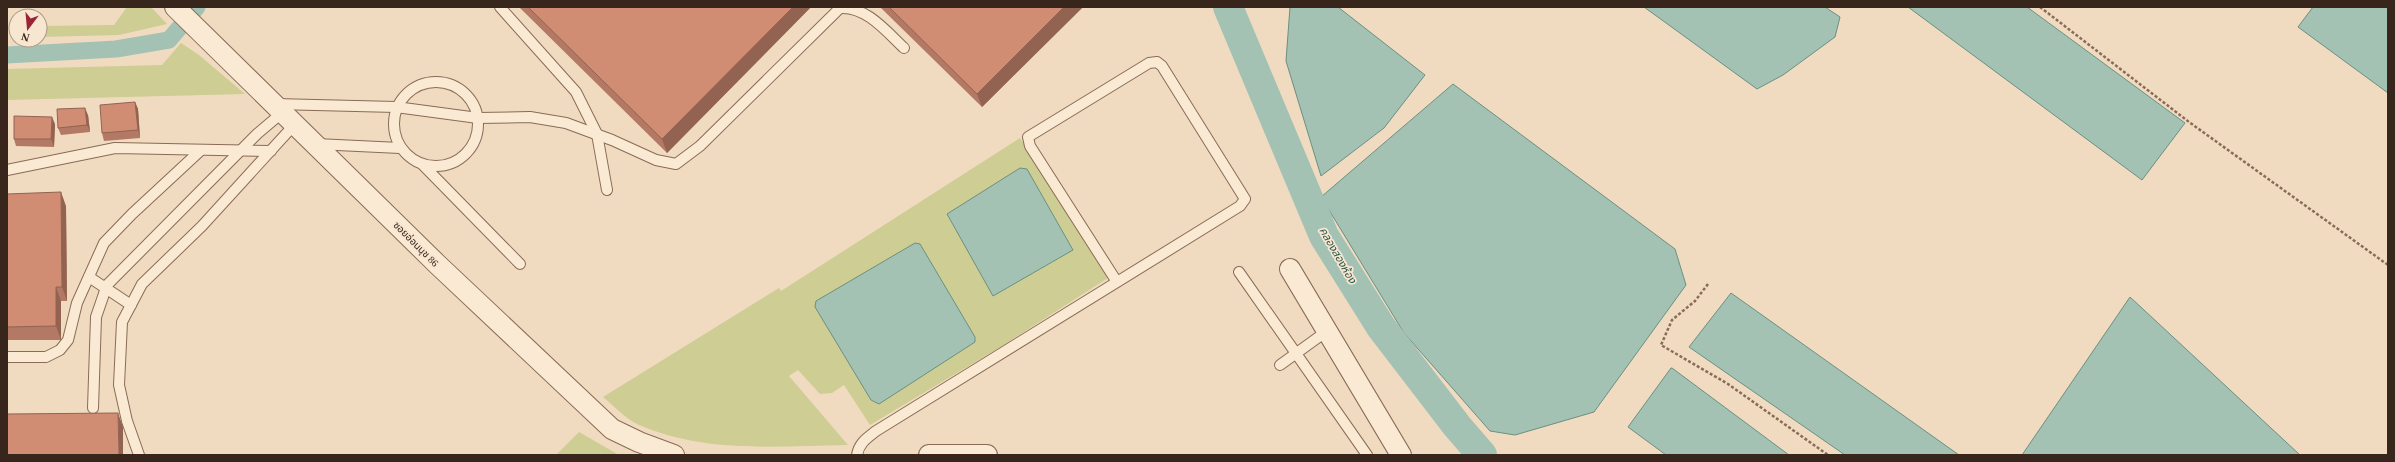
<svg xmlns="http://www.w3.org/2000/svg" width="2395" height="462" viewBox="0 0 2395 462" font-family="'Times New Roman','Noto Sans Thai',serif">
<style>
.green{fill:#cecd93}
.water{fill:#a3c2b4;stroke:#6a9081}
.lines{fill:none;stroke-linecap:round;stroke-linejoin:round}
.canal{stroke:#a3c2b4;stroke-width:17}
.river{stroke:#a3c2b4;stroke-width:30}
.lane-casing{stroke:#896b57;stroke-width:12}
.street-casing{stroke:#896b57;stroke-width:22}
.path{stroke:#896b57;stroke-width:2.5;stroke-dasharray:3 2;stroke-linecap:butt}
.lane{stroke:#fae9d3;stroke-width:10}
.street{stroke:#fae9d3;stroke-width:20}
.wall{fill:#b37964}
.shaded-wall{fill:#926351}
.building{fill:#d08d74;stroke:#926351}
.labels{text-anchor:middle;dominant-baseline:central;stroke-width:3.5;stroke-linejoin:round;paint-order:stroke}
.street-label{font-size:10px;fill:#38261c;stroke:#f7e6d0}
.water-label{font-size:11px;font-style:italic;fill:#2b594f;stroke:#f7e6d0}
</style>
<rect width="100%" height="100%" fill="#f0dbc0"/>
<g class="green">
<polygon points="127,7 151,7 167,24 119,35 40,37 40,26 114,25"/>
<polygon points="181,43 199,55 245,94 7,100 7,69 162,65"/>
<path d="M1020 138 1108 278 1002 346 870 425 844 385 832 393 820 394 798 370 789 376 848 445C777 446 704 454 637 424 625 418 614 406 603 397L779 288 781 291Z"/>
<polygon points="579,432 619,455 556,455"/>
</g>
<g class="water">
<polygon points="1290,7 1338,7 1425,75 1384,128 1321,176 1286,61"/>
<polygon points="1644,7 1825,7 1840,17 1835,37 1783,75 1757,89"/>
<polygon points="1908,7 2027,7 2185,123 2142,180"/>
<polygon points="2313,7 2388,7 2388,93 2298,27"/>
<polygon points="1453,84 1675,249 1686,285 1594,412 1515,435 1490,431 1404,333 1321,197"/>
<polygon points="1020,168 1027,169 1073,250 993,296 947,214"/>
<polygon points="915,243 920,244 975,337 975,342 879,404 871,400 815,307 816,301"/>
<polygon points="1731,293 1959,455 1845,455 1689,347"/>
<polygon points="2130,297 2300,455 2022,455"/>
<polygon points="1671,368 1672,368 1789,455 1666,455 1628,427"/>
</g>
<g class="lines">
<polyline class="canal" points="7,55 116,49 169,40 197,7"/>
<polyline class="river" points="1228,7 1324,236 1381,327 1457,426 1482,455"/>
<defs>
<g id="lane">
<polyline points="500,7 576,92 597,134 607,190"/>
<circle cx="436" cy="124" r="42"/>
<path d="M275 104 396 107 478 118 530 117 566 123 612 140 656 160 676 164 700 146 840 8C866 6 886 31 904 48"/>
<polyline points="316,144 400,148"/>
<polyline points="423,165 520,264"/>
<polyline points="7,170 115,148 271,151"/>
<polyline points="1239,272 1367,455"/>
<polyline points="89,277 131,305"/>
<polyline points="7,357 46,357 60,350 68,340 77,303 104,243 132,214 201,150"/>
<polyline points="1280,365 1327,331"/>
<polyline points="93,408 96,317 107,285 257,134 283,112"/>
<polyline points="139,455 127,421 119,385 122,322 142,284 202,226 295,124"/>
<path d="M857 455C859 443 867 438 876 431L1240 206 1245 199 1162 66 1157 62 1149 63 1028 137 1030 146 1117 282"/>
</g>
<g id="street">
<polyline points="175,7 438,265 612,429 639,442 674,455"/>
<polyline points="1290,269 1401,455"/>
<polyline points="929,455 987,455"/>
</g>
</defs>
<use href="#lane" class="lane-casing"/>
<use href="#street" class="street-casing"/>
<g class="path">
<polyline points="2040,7 2189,122 2388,265"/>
<polyline points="1708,284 1695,301 1672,320 1661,345 1728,384 1828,455"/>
</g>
<use href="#lane" class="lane"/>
<use href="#street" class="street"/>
</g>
<g class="wall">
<polygon points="519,7 811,7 667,153"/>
<polygon points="880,7 1083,7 982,107"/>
<polygon points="135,102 138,109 140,138 104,141 102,133"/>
<polygon points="88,115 90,132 61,135 58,128"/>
<polygon points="55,124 54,147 16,146 14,139"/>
<polygon points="7,194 66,206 67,301 61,301 61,340 7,340"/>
</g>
<g class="shaded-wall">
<polygon points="793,7 811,7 667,153 662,139"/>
<polygon points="1064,7 1083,7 982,107 977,94"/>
<polygon points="135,102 138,109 140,138 138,130"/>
<polygon points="85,108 88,115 90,132 87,125"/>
<polygon points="52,117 55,124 54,147 51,139"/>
<polygon points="61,192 66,206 67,301 62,287"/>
<polygon points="56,287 61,301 61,340 56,326"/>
<polygon points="118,413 123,427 123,455 119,455"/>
</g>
<g class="building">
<polygon points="528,7 793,7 662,139"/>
<polygon points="889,7 1064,7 977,94"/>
<polygon points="135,102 138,130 102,133 100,105"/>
<polygon points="85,108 87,125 58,128 57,109"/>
<polygon points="14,116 52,117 51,139 14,139"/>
<polygon points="61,192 62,287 56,287 56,326 7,327 7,194"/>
<polygon points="118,413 119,455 7,455 7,414"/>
</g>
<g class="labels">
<g class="street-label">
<text transform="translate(416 244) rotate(45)">ซอยอ่อนนุช 86</text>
</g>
<g class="water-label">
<text transform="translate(1338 255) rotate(60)">คลองสองห้อง</text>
</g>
</g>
<rect width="2395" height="462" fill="none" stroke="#38261c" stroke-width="16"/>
<g transform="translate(28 28) rotate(196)"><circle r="19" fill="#f7e6d0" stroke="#ab9988"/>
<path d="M0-3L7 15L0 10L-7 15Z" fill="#9b2436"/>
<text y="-6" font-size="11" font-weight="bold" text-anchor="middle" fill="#38261c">N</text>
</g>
</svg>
